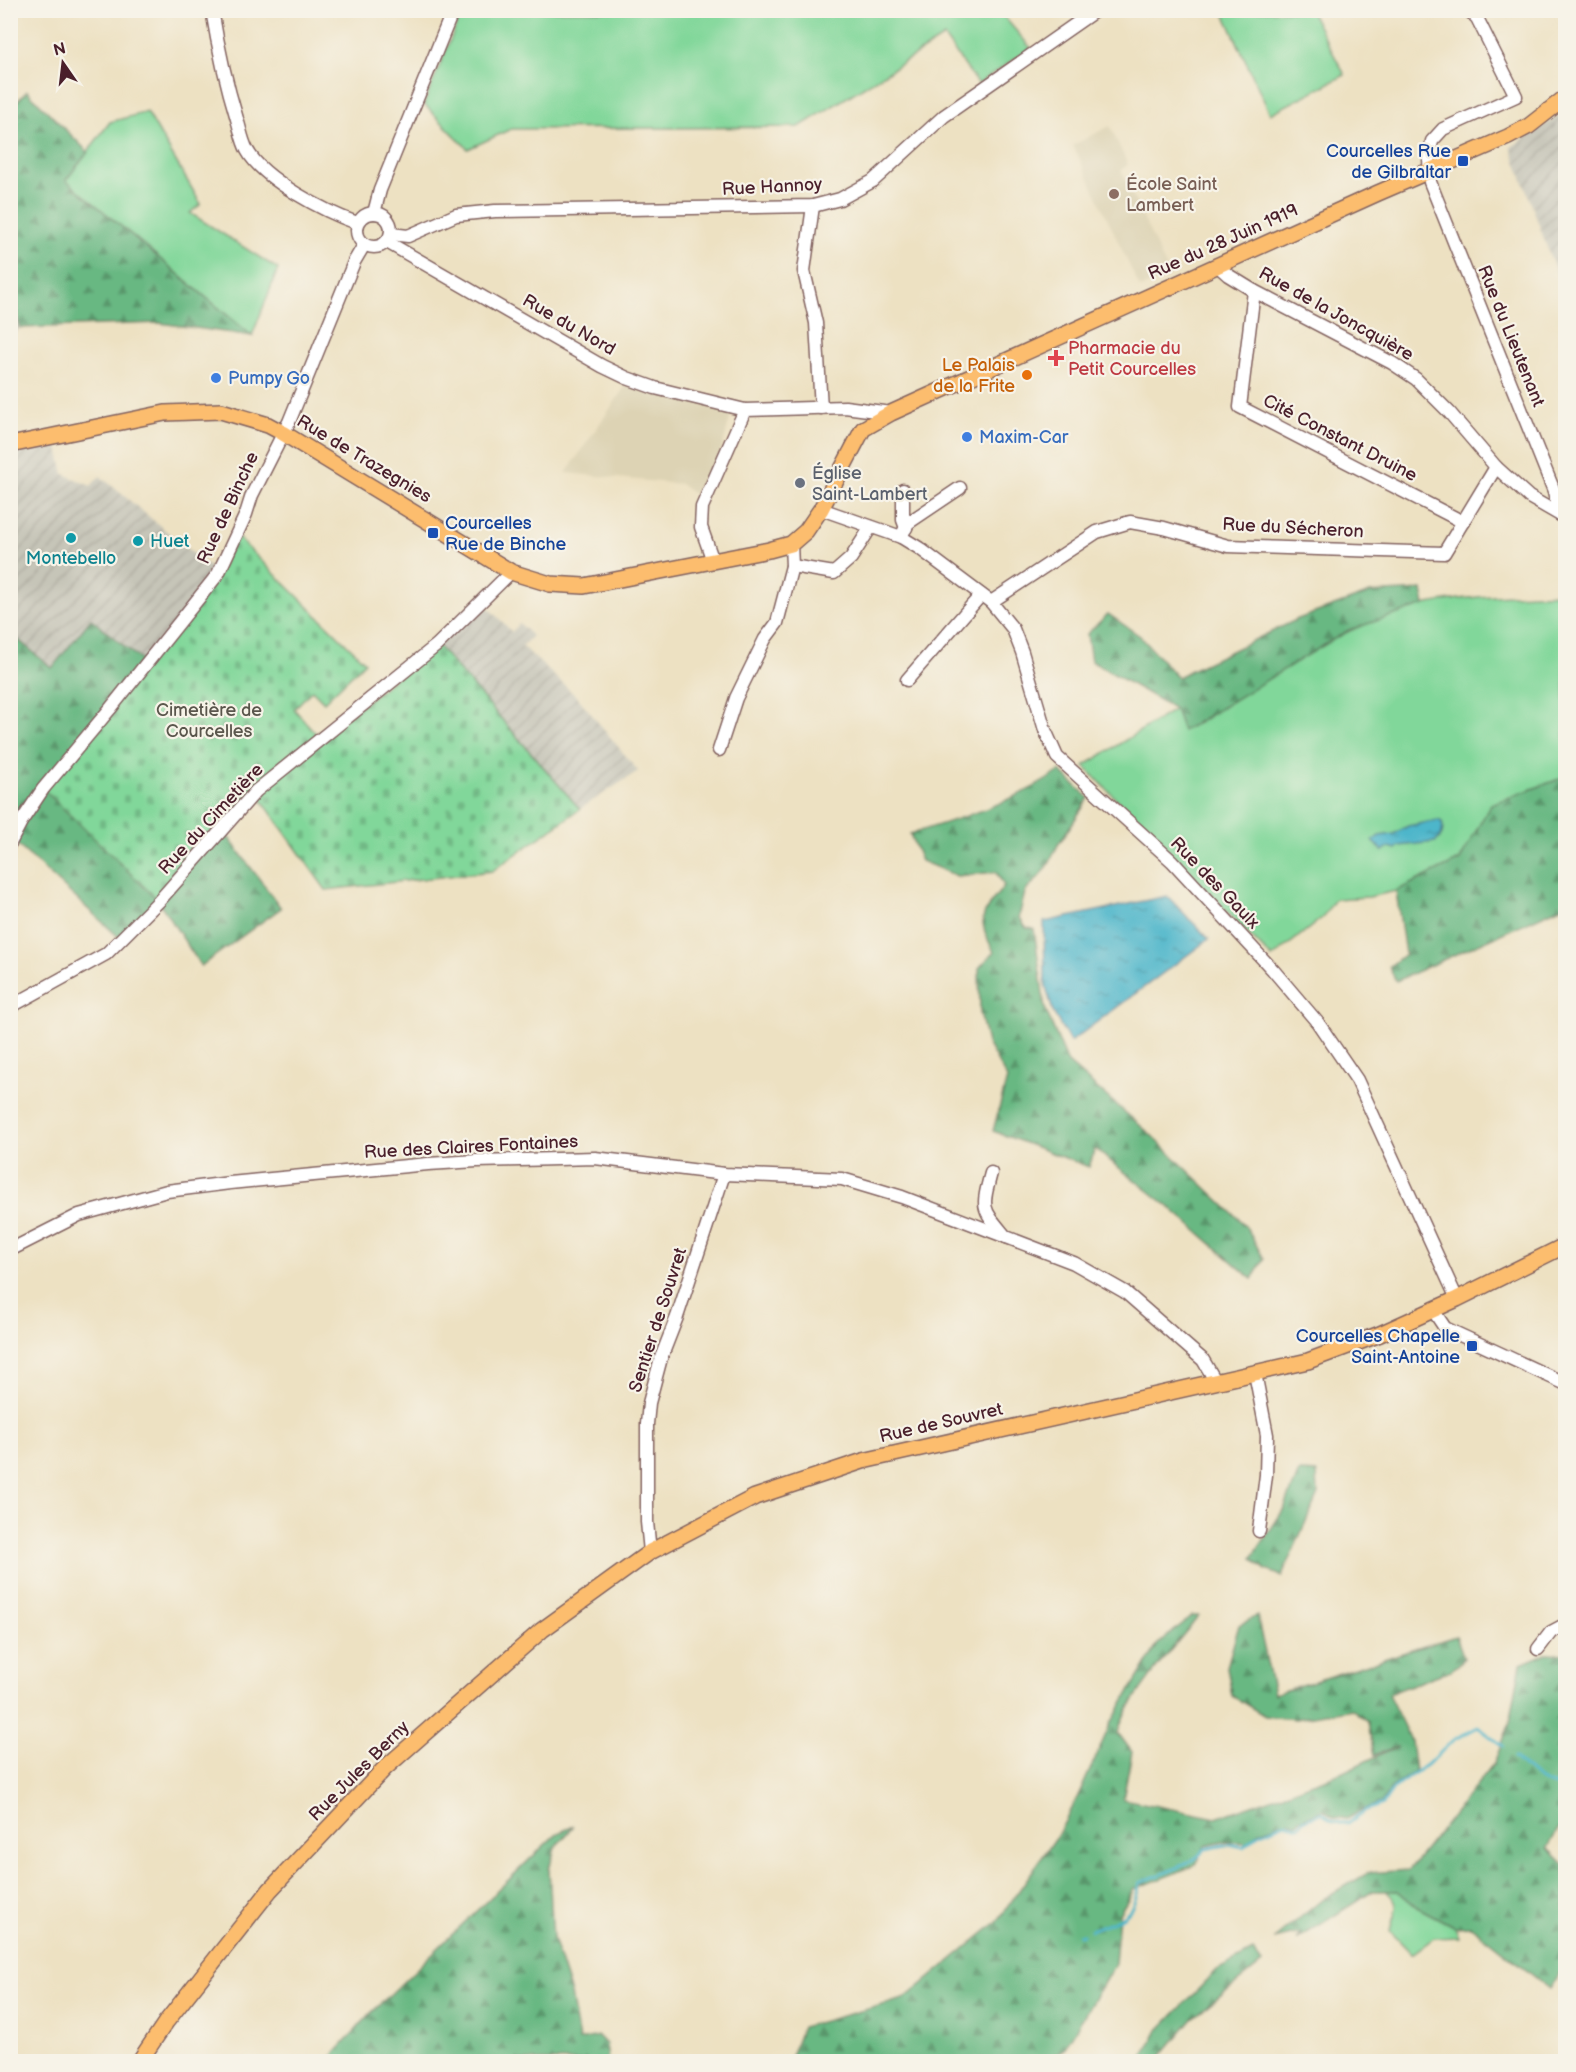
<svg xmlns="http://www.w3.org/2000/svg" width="1576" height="2072" viewBox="0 0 1576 2072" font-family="'Balsamiq Sans',sans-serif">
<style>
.built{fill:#ddd3b4}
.industrial{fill:url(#industrial-furrows)}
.green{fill:#81d79a;stroke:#667b62;stroke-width:1.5}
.forest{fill:url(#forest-firs);stroke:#596c56;stroke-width:1.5}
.cemetery{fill:url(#cemetery-stones);stroke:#667b62;stroke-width:1.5}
.water{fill:url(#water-ripples);stroke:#4c6a7a;stroke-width:1.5}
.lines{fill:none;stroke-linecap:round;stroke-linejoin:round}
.stream{stroke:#4db6ca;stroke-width:3}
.minor-casing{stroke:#836360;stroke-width:15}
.major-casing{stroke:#836360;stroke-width:18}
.minor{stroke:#fff;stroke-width:12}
.major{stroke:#fcbd6e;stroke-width:15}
.transit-dot{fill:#1a4fb4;stroke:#f7f3e8;stroke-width:2}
.education-dot{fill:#8d6e63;stroke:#f7f3e8;stroke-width:2}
.health-dot{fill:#e0444e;stroke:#f7f3e8;stroke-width:2}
.food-dot{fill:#e8710a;stroke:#f7f3e8;stroke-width:2}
.shop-dot{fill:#3f7fe0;stroke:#f7f3e8;stroke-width:2}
.worship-dot{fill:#6b7280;stroke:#f7f3e8;stroke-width:2}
.culture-dot{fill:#0f9aa8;stroke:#f7f3e8;stroke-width:2}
.labels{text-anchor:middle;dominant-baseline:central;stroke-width:4.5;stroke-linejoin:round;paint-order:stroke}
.transit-label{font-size:18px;fill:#164399;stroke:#f7f3e8;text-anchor:end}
.education-label{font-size:18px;fill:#785e54;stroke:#f7f3e8;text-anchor:start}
.street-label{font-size:18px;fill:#4a1f2b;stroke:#f7f3e8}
.health-label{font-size:18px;fill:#be3a42;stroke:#f7f3e8;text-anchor:start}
.food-label{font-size:18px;fill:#c56008;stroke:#f7f3e8;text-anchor:end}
.shop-label{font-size:18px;fill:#366cbe;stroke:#f7f3e8;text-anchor:start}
.worship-label{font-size:18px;fill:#5b616d;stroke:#f7f3e8;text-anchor:start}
.culture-label{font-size:18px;fill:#0d838f;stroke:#f7f3e8;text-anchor:start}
.park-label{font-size:18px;fill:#5a564c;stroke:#f7f3e8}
</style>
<defs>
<pattern id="industrial-furrows" width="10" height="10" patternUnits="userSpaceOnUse" patternTransform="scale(1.5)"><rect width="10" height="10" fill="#c6c5b8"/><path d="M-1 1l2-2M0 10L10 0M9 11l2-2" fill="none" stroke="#aca99e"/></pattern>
<pattern id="forest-firs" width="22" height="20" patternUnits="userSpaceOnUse" patternTransform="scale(1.5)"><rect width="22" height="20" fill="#68b882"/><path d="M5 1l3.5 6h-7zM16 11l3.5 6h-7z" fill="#58956b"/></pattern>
<pattern id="cemetery-stones" width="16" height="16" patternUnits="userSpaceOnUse" patternTransform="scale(1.5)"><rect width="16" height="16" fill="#81d79a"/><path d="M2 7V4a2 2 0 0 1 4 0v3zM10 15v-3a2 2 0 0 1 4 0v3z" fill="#71b885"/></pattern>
<pattern id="water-ripples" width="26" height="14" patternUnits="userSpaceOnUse" patternTransform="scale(1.5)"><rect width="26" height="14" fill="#4db6ca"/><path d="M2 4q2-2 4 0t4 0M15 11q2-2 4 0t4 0" fill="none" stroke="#4293a4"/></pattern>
</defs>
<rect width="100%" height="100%" fill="#f7f3e8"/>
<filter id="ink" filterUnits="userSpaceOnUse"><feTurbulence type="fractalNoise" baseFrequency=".0167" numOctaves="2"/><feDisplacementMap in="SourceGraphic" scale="12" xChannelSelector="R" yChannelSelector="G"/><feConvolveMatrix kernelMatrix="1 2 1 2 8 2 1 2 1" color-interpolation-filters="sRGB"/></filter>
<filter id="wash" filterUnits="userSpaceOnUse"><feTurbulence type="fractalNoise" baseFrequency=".008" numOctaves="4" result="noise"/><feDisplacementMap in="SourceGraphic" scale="24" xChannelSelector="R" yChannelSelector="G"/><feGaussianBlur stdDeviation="1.35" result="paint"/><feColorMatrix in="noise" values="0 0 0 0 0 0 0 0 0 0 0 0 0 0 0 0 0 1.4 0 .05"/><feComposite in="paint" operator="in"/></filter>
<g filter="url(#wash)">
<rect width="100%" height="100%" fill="#ede1c2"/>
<g class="built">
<polygon points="1110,126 1128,165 1121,170 1170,276 1140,288 1073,145"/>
<polygon points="627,384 732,412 719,458 695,495 680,484 566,473"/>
</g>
<g class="industrial">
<polygon points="1565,112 1565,297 1511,147"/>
<polygon points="10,258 20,328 11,338 10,338"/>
<polygon points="55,436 64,474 91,486 100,476 218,574 146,664 52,669 11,634 10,445"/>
<polygon points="483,602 512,632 519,623 532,636 522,646 579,699 638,771 580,809 437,645"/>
</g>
<g class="green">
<polygon points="462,11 999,11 1031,48 978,84 944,37 799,127 511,129 468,149 424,104"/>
<polygon points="1223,11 1310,11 1345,75 1270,114"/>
<polygon points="147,112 201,204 190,213 278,269 252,336 66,180 110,122"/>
<path d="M1565 593V777L1491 804 1460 860 1396 891 1369 897 1335 899 1323 917 1272 958 1084 766 1175 709 1183 730 1198 723C1266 681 1337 626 1415 607 1464 595 1516 595 1565 593Z"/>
<path d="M1386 1891H1398L1417 1907 1455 1927 1459 1937 1434 1938 1412 1954 1390 1931C1393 1912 1404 1906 1386 1891Z"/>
</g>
<g class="forest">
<polygon points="27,91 88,152 66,180 252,336 160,323 20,328 10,258 10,109"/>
<polygon points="1422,590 1425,605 1349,630 1183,731 1175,709 1091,661 1087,634 1108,614 1140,636 1177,677 1298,619 1370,593"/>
<polygon points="91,619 146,664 222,829 281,908 201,966 159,902 122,940 12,840 11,843 11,634 52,668"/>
<path d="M1060 771 1089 798 1058 845 1046 869 1025 892 1019 917 1026 928 1034 929 1045 1008 1068 1063 1149 1133 1245 1225 1264 1259 1252 1279 1173 1210 1095 1149 1089 1167 993 1131 1007 1079 987 1043 980 1013 979 968 994 952C975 916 982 915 1004 886L996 872 957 876 921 861 910 834C962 818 1015 802 1060 771Z"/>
<polygon points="1565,777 1565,905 1396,981 1389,967 1405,954 1396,891 1460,860 1491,804"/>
<polygon points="1299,1472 1317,1473 1318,1494 1282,1576 1266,1570 1252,1558 1284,1509"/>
<path d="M1192 1616H1199C1179 1640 1123 1705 1118 1733L1132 1752 1123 1799 1216 1818 1341 1773 1398 1746 1374 1755 1368 1722 1352 1709 1296 1719 1265 1716 1232 1696 1227 1667 1239 1625 1257 1616 1274 1694 1456 1636 1464 1658 1458 1665 1451 1670 1388 1694 1411 1741 1415 1771 1392 1787 1382 1802 1360 1811 1347 1819 1334 1817 1323 1810 1300 1819 1297 1824 1288 1821 1259 1831 1248 1843 1227 1841 1205 1846 1196 1865 1134 1889 1119 1914 1115 1964 1064 2049 1045 2061H789L802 2027 904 1999 997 1922 1057 1836 1077 1799 1111 1723 1158 1644Z"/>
<polygon points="1547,1653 1566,1654 1565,1826 1558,1829 1548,1848 1565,1865 1565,1965 1550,1989 1471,1926 1455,1927 1417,1907 1398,1891 1373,1891 1296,1940 1301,1933 1274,1939 1323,1899 1368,1873 1409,1870 1494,1763 1510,1723 1521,1664"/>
<polygon points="574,1826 555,1848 549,1869 553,1938 571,1994 579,2040 598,2036 606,2044 608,2061 328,2061 371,2013 556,1834"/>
<polygon points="1253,1951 1262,1963 1192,2019 1157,2061 1141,2061 1157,2032 1217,1970"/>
</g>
<polygon class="cemetery" points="236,536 365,662 324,702 312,690 294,709 320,738 437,645 580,809 492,871 326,890 256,792 159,901 43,789 218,574"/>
<g class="water">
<path d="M1438 820 1442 822C1444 830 1442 838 1435 842L1399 846 1396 849 1387 848 1383 851 1373 841 1379 836 1394 834 1408 826Z"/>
<polygon points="1167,896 1209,939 1070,1042 1053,1012 1045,983 1044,922"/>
</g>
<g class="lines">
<g class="stream">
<path d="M1514 1757C1526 1769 1547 1790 1566 1786"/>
<path d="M1091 1930C1125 1915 1131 1921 1140 1883 1160 1872 1191 1868 1205 1849L1230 1844 1243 1847 1258 1834 1285 1823 1299 1827 1303 1820 1322 1813 1331 1820 1340 1823H1348L1366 1810 1383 1804 1394 1788 1434 1759 1453 1740 1478 1727 1503 1746"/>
<polyline points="1079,1935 1083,1934"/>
</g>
</g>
</g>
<g filter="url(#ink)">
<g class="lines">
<defs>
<g id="minor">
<path d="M212 10C218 47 226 83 237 119 240 128 242 141 247 150 263 180 326 212 357 223"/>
<polyline points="1468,10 1477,18 1516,96 1443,129 1432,141 1429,157 1430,182 1554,491 1559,514"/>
<polyline points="813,206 804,271 816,323 821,408"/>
<circle cx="374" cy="230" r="17"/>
<polyline points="374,213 380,190 453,10"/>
<polyline points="391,234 408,236 456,215 495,211 813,206 840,199 873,181 944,116 1096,10"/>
<polyline points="387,242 602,366 627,378 655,388 745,410 845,407 891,413"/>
<polyline points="1218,266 1228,275 1254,291 1392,363 1416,379 1449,412 1496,467 1529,497 1562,516"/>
<polyline points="1254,291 1240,407 1463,522"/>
<polyline points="903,490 903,520 906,528"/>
<polyline points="821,509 901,537 919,548 991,602 1013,629 1022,652 1045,730 1057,757 1172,861 1273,970 1318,1023 1357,1080 1457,1299"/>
<polyline points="901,537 908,523 960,488"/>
<polyline points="713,561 701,527 702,507 745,410"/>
<polyline points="792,566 834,573 851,558 871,527"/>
<polyline points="991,602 1097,532 1130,522 1164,528 1228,546 1444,553 1496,467"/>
<polyline points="907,680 981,595"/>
<polyline points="719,750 736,698 765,639 777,623 792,566 791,544"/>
<polyline points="10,843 21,822 43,789 110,709 218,574 246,514 252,495 289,422 354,262 364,245"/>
<polyline points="10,1007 106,954 159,901 256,791 437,645 511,572"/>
<path d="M991 1173C981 1210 982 1208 1006 1237"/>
<polyline points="10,1250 79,1215 167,1191 230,1183 428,1164 477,1161 595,1158 724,1174 842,1179 902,1197 1074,1263 1125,1292 1203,1360 1216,1382"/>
<polyline points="1433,1310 1445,1328 1566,1384"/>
<polyline points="1255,1373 1267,1435 1266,1475 1259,1531"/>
<polyline points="650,1552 647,1522 647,1424 649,1403 661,1358 677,1317 724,1174"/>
<polyline points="1538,1649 1551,1632 1566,1624"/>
</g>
<g id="major">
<polyline points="10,445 165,413 221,411 268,425 283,433 511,572 550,584 584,586 769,550 791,544 806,531 821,509 863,429 891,413 1378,193 1508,137 1529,126 1566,97"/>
<polyline points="139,2062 166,2022 270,1890 385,1768 542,1630 650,1552 755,1497 863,1461 1308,1361 1380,1334 1457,1299 1566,1245"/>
</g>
</defs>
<use href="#minor" class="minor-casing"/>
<use href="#major" class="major-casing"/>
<use href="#minor" class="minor"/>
<use href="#major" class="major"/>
</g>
</g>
<g class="transit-dot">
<rect x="1457" y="155" width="12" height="12" rx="3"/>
<rect x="427" y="527" width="12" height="12" rx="3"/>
<rect x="1466" y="1340" width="12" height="12" rx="3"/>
</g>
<circle class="education-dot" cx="1114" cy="194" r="6"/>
<path class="health-dot" d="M1053 349h6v6h6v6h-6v6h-6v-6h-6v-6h6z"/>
<circle class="food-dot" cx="1027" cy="375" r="6"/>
<g class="shop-dot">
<circle cx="216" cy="378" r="6"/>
<circle cx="967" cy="437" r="6"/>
</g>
<circle class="worship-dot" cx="800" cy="483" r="6"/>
<g class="culture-dot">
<circle cx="71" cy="538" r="6"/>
<circle cx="138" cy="541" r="6"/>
</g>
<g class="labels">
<g class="transit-label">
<text x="1451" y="151">Courcelles Rue<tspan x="1451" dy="21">de Gilbraltar</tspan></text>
<text x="445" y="523" text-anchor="start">Courcelles<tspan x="445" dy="21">Rue de Binche</tspan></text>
<text x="1460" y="1336">Courcelles Chapelle<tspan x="1460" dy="21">Saint-Antoine</tspan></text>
</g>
<g class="education-label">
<text x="1126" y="184">École Saint<tspan x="1126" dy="21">Lambert</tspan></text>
</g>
<g class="street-label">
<text transform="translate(772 187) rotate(-3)">Rue Hannoy</text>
<text transform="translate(1223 242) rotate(-24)">Rue du 28 Juin 1919</text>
<text transform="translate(1336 314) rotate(29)">Rue de la Joncquière</text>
<text transform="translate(569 325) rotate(30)">Rue du Nord</text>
<text transform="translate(1511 336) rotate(68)">Rue du Lieutenant</text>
<text transform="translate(1340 438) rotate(27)">Cité Constant Druine</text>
<text transform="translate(364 459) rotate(31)">Rue de Trazegnies</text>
<text transform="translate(228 508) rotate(-65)">Rue de Binche</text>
<text transform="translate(1293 528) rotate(3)">Rue du Sécheron</text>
<text transform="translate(211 819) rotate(-47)">Rue du Cimetière</text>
<text transform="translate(1215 883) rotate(46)">Rue des Gaulx</text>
<text transform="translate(471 1147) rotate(-3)">Rue des Claires Fontaines</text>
<text transform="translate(658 1320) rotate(-72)">Sentier de Souvret</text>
<text transform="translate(941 1423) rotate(-13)">Rue de Souvret</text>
<text transform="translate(359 1771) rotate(-45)">Rue Jules Berny</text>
</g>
<g class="health-label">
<text x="1068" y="348">Pharmacie du<tspan x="1068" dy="21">Petit Courcelles</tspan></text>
</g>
<g class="food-label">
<text x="1015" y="365">Le Palais<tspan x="1015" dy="21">de la Frite</tspan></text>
</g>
<g class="shop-label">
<text x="228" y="378">Pumpy Go</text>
<text x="979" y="437">Maxim-Car</text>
</g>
<g class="worship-label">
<text x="812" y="473">Église<tspan x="812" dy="21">Saint-Lambert</tspan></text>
</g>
<g class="culture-label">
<text x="150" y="541">Huet</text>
<text x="71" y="558" text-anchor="middle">Montebello</text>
</g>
<g class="park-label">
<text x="209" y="710">Cimetière de<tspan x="209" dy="21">Courcelles</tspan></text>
</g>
</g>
<rect width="1576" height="2072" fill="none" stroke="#f7f3e8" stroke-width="36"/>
<g transform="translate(63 63) rotate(346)" stroke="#f7f3e8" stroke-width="4.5" paint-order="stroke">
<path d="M0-4.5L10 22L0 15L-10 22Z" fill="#4a1f2b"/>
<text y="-9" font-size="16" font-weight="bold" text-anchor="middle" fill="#4a1f2b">N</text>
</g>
</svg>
